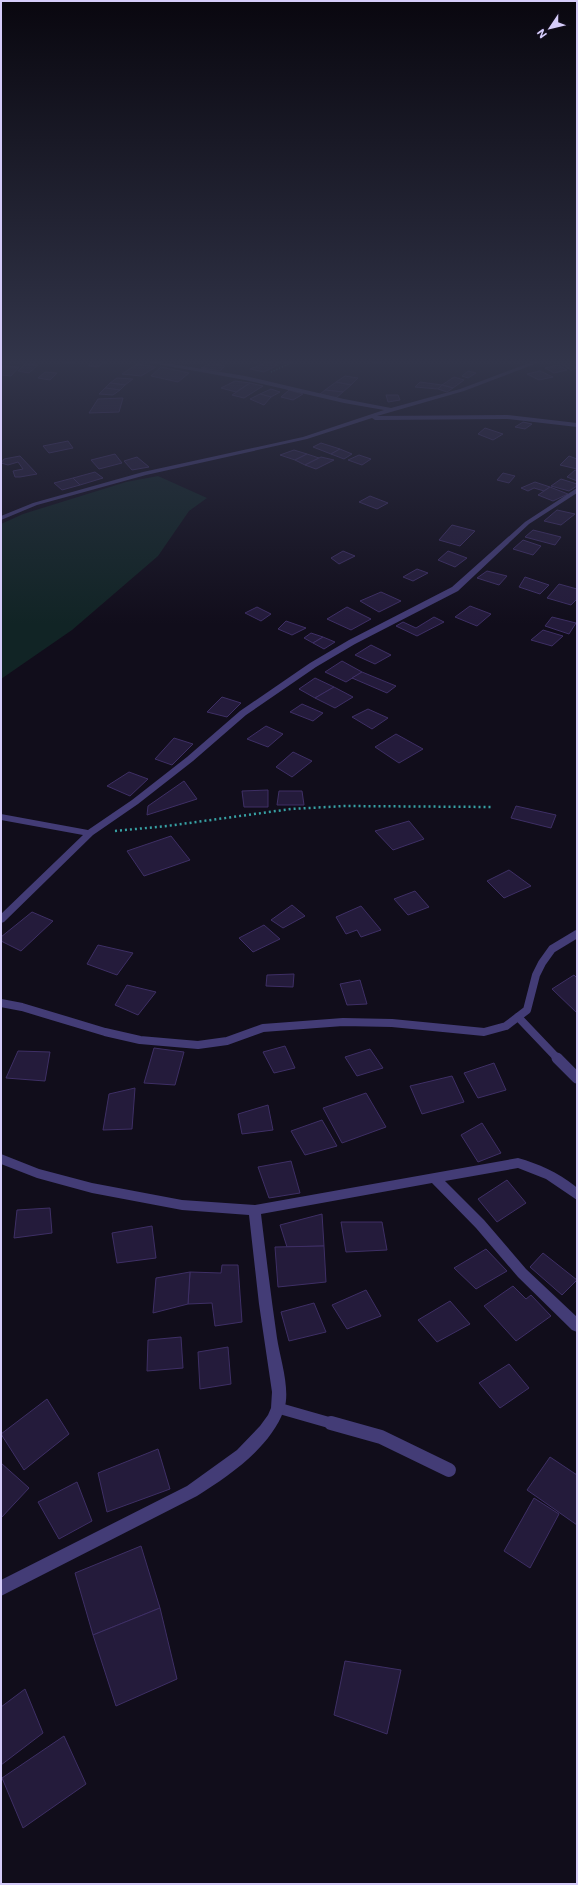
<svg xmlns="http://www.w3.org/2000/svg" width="578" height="1885" viewBox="0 0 578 1885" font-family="Commissioner,sans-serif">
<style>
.green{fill:#112425}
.building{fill:#241b3b;stroke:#3e2f65}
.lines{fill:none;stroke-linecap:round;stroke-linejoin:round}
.path-far1{stroke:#37a0a3;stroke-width:1.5;stroke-dasharray:1 2;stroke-linecap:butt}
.path{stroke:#37a0a3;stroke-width:2.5;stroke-dasharray:2 3;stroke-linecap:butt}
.lane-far2{stroke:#433c76;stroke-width:8}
.lane-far1{stroke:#433c76;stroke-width:11}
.lane{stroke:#433c76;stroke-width:14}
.street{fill:#433c76;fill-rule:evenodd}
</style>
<rect width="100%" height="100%" fill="#110d1b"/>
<polygon class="green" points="158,476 207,498 189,511 158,556 72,630 1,679 1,524 23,514 126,482"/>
<g class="building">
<polygon points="60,360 76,360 72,363 58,361"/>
<polygon points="94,360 108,360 98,367 88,366"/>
<polygon points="276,360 291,360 282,364 273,361"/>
<polygon points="357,360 384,360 381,363"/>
<polygon points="268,362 278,365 264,372 250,369"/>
<polygon points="211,363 225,366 220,371 201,368"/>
<polygon points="568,363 577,368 571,370 561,364"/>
<polygon points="25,364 38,365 29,373 18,371"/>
<polygon points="137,364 156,367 141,376 122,374"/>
<polygon points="558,365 567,370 554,373 545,368"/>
<polygon points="3,366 19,367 11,376 1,375 1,369"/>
<polygon points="161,367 189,373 178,382 151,376"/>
<polygon points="468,371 476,373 468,378 462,376"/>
<polygon points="540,371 553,377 539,380 527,374"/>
<polygon points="45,372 57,373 50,380 38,378"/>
<polygon points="345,376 358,378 351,385 336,382"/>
<polygon points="454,377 464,380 453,388 442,385"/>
<polygon points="117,378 133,379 125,385 110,383"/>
<polygon points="235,381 250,383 236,392 221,388"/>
<polygon points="336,382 351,385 343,392 325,390"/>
<polygon points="420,382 442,385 438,389 415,387"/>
<polygon points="110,383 125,385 120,390 105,388"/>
<polygon points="250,383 263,386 244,398 232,395"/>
<polygon points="442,385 453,388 447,392 438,389"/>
<polygon points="105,388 120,390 113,395 99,394"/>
<polygon points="271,389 280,392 271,397 260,394"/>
<polygon points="289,390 303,394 293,400 281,397"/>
<polygon points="325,390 343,392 336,398 320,394"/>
<polygon points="260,394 271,397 264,405 250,399"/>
<polygon points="386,395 398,395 400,400 388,402"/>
<polygon points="123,398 119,412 89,413 98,399"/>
<polygon points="523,422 532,424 525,429 515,427"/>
<polygon points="485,428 503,434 493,440 478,434"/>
<polygon points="68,441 73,448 49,453 43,446"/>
<polygon points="321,443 340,449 331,454 313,447"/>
<polygon points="340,449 352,454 344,459 331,454"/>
<polygon points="294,450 307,454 295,460 280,455"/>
<polygon points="115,454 122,463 99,469 91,460"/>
<polygon points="307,454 319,458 305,465 295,460"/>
<polygon points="359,455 371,459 362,465 348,460"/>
<polygon points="20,456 37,474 20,477 15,477 13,471 23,469 18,462 8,465 1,463 4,459"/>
<polygon points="569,456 577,459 577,469 560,465"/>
<polygon points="137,457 149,467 132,470 124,461"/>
<polygon points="321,457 334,460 316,469 305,465"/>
<polygon points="575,470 577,471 577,481 567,477"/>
<polygon points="95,472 103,478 80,485 73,478"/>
<polygon points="503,473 515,476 509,483 497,480"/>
<polygon points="73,478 80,485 62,490 54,483"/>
<polygon points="561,479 577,484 577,486 569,491 551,486"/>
<polygon points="535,482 550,487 544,491 534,488 528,491 521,488"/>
<polygon points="550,487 568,494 553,501 538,495"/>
<polygon points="370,496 388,503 377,509 359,502"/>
<polygon points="557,510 575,514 561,525 544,521"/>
<polygon points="452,525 475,531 460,546 439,540"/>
<polygon points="533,530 561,537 555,545 525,537"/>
<polygon points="523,540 541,546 533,555 513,549"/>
<polygon points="343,551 355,556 339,564 331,558"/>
<polygon points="448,551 467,558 455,567 438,560"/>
<polygon points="417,569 428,573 413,581 403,577"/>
<polygon points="487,571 507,576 499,585 477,578"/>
<polygon points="525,577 549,585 540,594 519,587"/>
<polygon points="559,584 577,589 577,599 571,605 547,598"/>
<polygon points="381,592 401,601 379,612 360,601"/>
<polygon points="470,606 491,614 477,626 455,617"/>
<polygon points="257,607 271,614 261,621 245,613"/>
<polygon points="347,607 371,619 351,630 327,619"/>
<polygon points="434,617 444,622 417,636 396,626 403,622 416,628"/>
<polygon points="552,617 576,623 569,634 545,626"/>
<polygon points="286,621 306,628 292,635 278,629"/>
<polygon points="543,630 563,636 552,646 531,640"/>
<polygon points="311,633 323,637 313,643 304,638"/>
<polygon points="323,637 335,642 324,649 313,643"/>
<polygon points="371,645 391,655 375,664 355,655"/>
<polygon points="342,661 362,672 346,682 325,672"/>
<polygon points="362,672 396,686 387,693 352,678"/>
<polygon points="315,678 334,687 315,698 299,689"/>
<polygon points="334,687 353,697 335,708 315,698"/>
<polygon points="222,697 241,703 227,717 207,712"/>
<polygon points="302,704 323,713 313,721 290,712"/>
<polygon points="368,709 388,718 372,729 352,717"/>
<polygon points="266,726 283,734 268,747 247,739"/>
<polygon points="396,734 423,749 399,763 375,747"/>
<polygon points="174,738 193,744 172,765 155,759"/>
<polygon points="293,752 312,761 292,777 276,767"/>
<polygon points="129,772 148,779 130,796 107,786"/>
<polygon points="184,781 197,799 147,815 148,806"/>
<polygon points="268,790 268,807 244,807 242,791"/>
<polygon points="279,791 302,791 304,805 277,805"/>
<polygon points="516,806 556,815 551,828 511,818"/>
<polygon points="409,821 424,839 393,850 375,831"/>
<polygon points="171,836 190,860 144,876 127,851"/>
<polygon points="509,870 531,886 504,898 487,881"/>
<polygon points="415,891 429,907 408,915 394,899"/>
<polygon points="292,905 305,916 283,928 271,920"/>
<polygon points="361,906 381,930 361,937 357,930 346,934 336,917"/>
<polygon points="32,912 53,921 21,951 1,941 1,937"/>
<polygon points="264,925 280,939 253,952 239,938"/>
<polygon points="98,945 133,953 117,975 87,964"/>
<polygon points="294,974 293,987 266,986 267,975"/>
<polygon points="574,975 577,978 577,1013 552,989"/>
<polygon points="360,980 367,1004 347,1005 340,984"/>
<polygon points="127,985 156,992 138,1015 115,1005"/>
<polygon points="285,1046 295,1068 274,1073 263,1052"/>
<polygon points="154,1048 184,1052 175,1085 144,1083"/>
<polygon points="370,1049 383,1068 357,1076 345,1057"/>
<polygon points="18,1051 50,1052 45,1081 6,1078"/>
<polygon points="494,1063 506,1090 478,1098 464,1073"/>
<polygon points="452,1076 464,1102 422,1114 410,1086"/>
<polygon points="135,1088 132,1129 103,1130 109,1094"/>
<polygon points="366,1093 386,1127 342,1143 323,1108"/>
<polygon points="268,1105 273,1130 242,1134 238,1114"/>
<polygon points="322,1120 337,1146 305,1155 291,1131"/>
<polygon points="482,1123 501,1153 478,1162 461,1135"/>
<polygon points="291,1161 300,1193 269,1198 258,1167"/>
<polygon points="507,1180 526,1203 497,1222 478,1199"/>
<polygon points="50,1208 52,1233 14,1238 17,1210"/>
<polygon points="322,1214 324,1246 287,1247 280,1225"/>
<polygon points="341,1222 382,1222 387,1250 346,1252"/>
<polygon points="152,1226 156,1258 117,1263 112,1233"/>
<polygon points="324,1246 326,1282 278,1287 275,1247"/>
<polygon points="486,1249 507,1271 476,1289 454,1268"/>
<polygon points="543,1253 577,1280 562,1295 530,1267"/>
<polygon points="222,1265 238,1265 242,1322 215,1326 212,1303 188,1304 190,1272 221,1273"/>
<polygon points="190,1272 188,1304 153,1313 156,1278"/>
<polygon points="513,1286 526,1299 531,1295 551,1316 516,1341 484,1306"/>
<polygon points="366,1290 381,1316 347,1329 332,1305"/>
<polygon points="450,1301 470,1324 437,1342 418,1320"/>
<polygon points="314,1303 326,1332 289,1341 281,1312"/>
<polygon points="181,1337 183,1368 147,1371 148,1340"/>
<polygon points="228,1347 231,1384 200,1389 198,1352"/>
<polygon points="509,1364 529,1388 500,1408 479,1383"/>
<polygon points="47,1399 69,1434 24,1470 1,1434"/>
<polygon points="158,1449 170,1489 107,1512 98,1473"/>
<polygon points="550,1457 577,1475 577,1525 527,1490"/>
<polygon points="1,1463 29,1488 1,1518"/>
<polygon points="77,1482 92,1521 59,1539 38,1502"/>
<polygon points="534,1498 559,1514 530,1568 504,1551"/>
<polygon points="141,1546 160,1608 93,1635 75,1573"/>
<polygon points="160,1608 177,1679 116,1706 93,1635"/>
<polygon points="345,1661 401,1670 387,1734 334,1715"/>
<polygon points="25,1689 43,1733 1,1765 1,1707"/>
<polygon points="64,1736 86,1784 23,1828 2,1778"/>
</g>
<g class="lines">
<polyline class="path-far1" points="271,372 297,360"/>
<polyline class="path" points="115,831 167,826 291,809 345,806 492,807"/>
<g class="lane-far2">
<polyline points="1,1003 22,1007 105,1032 140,1040 198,1045 227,1041 263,1028 343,1022 392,1023 484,1032 506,1026 527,1010 536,975 542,963 552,949 577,934"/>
<polyline points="518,1017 558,1059"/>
</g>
<g class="lane-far1">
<polyline points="557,1058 577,1078"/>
<polyline points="278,1408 334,1424"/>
</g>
<polyline class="lane" points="331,1423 381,1437 449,1470"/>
<g class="street">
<polygon points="135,360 148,360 245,376 344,399 391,408 460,389 537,360 545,360 464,391 377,416 507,415 577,423 577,427 507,419 375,420 372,418 307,439 146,475 37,505 1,520 1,516 33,503 143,472 303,437 384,410 344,403 245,380"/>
<polygon points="577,488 577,493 529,524 458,591 355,644 316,667 246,715 193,761 138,804 93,835 4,922 1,923 1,914 83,835 1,820 1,814 88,830 132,800 187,757 240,711 310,663 349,640 452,587 525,522"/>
<path d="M1 1154 39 1169 92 1183 182 1200 255 1205 518 1158C539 1164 557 1172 575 1186L577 1188V1200L546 1179 518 1168 445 1181 484 1220 526 1269 577 1317V1332L572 1330 518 1277 476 1228 432 1183 261 1214C266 1255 271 1297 277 1338 280 1358 291 1390 284 1410 270 1448 230 1475 197 1496L1 1596V1580L187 1486 237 1450 260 1426 268 1415 271 1408 272 1392 259 1304 249 1215 182 1210 92 1193 37 1178 1 1164Z"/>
</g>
</g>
<linearGradient id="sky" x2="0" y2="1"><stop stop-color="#09070f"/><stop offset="0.58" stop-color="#32354a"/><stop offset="1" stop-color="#32354a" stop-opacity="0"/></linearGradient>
<rect width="578" height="624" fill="url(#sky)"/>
<rect width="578" height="1885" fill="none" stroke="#d5ccfa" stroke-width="4"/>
<g transform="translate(550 28) rotate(235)" stroke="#110d1b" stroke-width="3" paint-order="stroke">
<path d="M0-3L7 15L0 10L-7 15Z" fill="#d5ccfa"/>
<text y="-6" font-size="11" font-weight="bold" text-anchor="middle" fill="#d5ccfa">N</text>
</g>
</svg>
